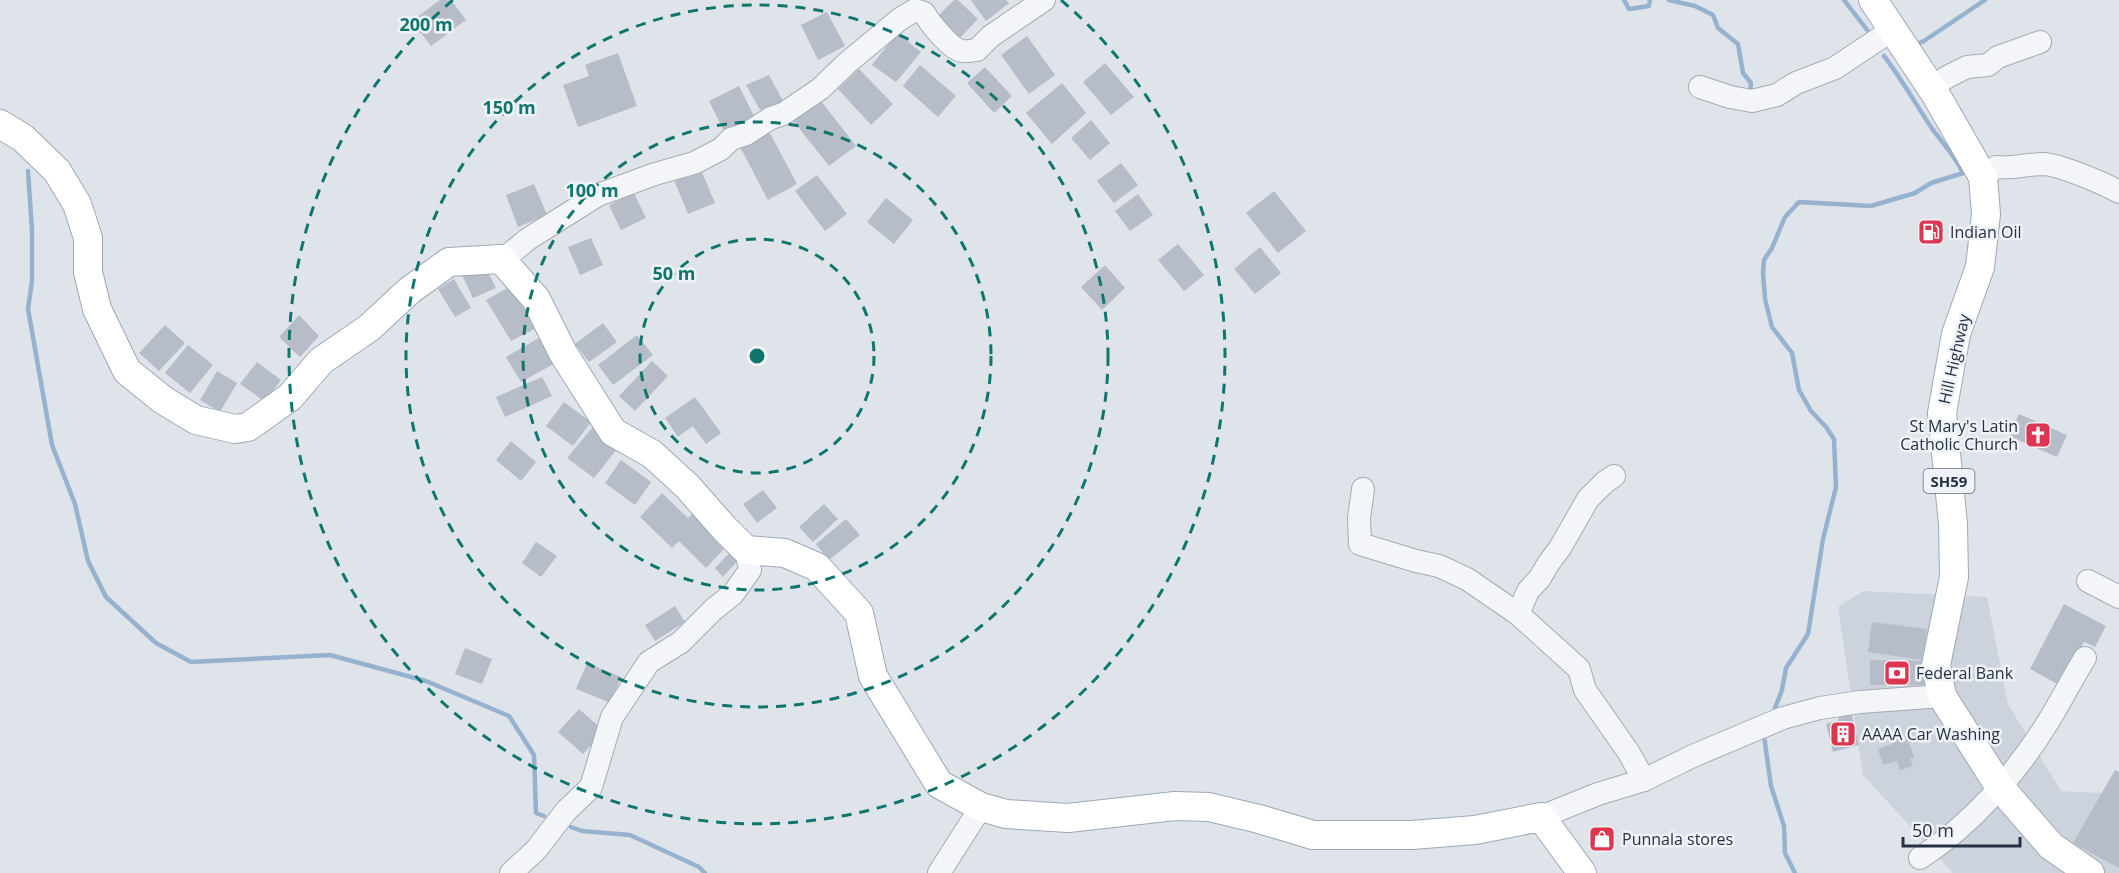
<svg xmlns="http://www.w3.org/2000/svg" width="2119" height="873" viewBox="0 0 2119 873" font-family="'Open Sans',sans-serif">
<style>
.built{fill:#cdd3dd}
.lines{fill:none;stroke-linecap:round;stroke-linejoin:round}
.stream{stroke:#96b2ce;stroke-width:4.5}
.building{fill:#b6bdc8}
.minor-casing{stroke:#a4abb5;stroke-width:24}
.major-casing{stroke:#9da8b7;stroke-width:30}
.minor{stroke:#f3f5f8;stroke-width:22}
.major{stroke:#fff;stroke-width:28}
.ring{fill:none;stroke:#0f766e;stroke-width:3;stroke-dasharray:10 8}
.labels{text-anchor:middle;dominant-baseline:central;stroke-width:5;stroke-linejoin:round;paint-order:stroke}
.shield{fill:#eff3f7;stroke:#626b79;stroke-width:1.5}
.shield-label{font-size:15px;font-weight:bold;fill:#263143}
.poi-label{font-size:16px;fill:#263143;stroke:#eff3f7;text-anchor:start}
.street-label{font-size:16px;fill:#263143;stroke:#eff3f7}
.centre{fill:#0f766e;stroke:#eff3f7;stroke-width:3}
.ring-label{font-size:18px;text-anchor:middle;font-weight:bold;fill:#0f766e;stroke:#eff3f7;stroke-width:5;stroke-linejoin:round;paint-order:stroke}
</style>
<rect width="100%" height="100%" fill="#dfe4ea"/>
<polygon class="built" points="1863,591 1987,597 2008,704 2061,791 2119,794 2119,873 1953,873 1863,775 1838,607"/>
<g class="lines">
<g class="stream">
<polyline points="1624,0 1629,9 1649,6 1650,0"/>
<polyline points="1669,0 1695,6 1713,15 1718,28 1738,44 1743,73 1751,83 1750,93"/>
<polyline points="1844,0 1871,35"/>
<polyline points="1914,45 1924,41 1985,0"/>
<polyline points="28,171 32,230 32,281 28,309 52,445 75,504 88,561 106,597 156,643 191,662 330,655 426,681 509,716 534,755 536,813 544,816"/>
<path d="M1775 708 1782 690 1786 668 1808 634 1823 539 1836 487 1834 439 1826 427 1811 411 1799 390 1792 353 1772 327 1765 299 1763 273 1764 260 1772 248 1785 217 1799 202 1871 206 1915 193 1931 183 1963 173C1955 155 1942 143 1931 127 1915 103 1901 78 1884 56"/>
<polyline points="1764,736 1771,786 1784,826 1785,853 1795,873"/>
<polyline points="571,827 582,831 630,835 699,867 705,873"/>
</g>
</g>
<g class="building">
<polygon points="440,0 451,0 466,20 431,46 412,21"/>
<polygon points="954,0 958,0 978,19 960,38 937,17"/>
<polygon points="971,0 1006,0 1009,3 986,21"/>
<polygon points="827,12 845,46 818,60 801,25"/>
<polygon points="897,33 921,52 896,82 872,65"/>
<polygon points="1027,36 1055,75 1029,94 1001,55"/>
<polygon points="618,53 637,106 578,127 563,85 589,76 585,65"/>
<polygon points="1105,63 1134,97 1111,115 1083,82"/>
<polygon points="920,65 956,96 938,117 903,86"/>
<polygon points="985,67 1012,96 994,113 967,83"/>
<polygon points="859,69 893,104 871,125 838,89"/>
<polygon points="769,75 783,101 760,110 746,85"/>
<polygon points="1062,83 1086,113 1052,144 1026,113"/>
<polygon points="739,86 755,118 725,133 709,101"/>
<polygon points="818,97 856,146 829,166 791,118"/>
<polygon points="1091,120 1110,143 1090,160 1071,138"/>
<polygon points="769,131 797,184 768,200 740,147"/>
<polygon points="1121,163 1138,185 1114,203 1097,181"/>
<polygon points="701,170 715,203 688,214 674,180"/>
<polygon points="817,175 847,214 825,231 795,191"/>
<polygon points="534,184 547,215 518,227 506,195"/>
<polygon points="1274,191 1306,231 1278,253 1246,213"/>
<polygon points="634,193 646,218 621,230 609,205"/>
<polygon points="1138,194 1153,215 1130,231 1115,211"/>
<polygon points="886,198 913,220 894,244 867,222"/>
<polygon points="591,238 603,265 580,275 568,247"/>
<polygon points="1178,244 1204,275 1184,291 1158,260"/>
<polygon points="1260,247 1281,273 1255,294 1234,269"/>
<polygon points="484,264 496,288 473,298 461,273"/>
<polygon points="1105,265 1125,288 1102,310 1081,287"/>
<polygon points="454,279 471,308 455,317 438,289"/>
<polygon points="515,284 540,326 511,341 486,300"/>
<polygon points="299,315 319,336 300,357 279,337"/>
<polygon points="603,323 617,342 589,362 575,344"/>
<polygon points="165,325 185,343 159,371 139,353"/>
<polygon points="544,335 559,361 521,382 506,357"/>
<polygon points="637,335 653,355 613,385 598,365"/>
<polygon points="188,345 213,365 190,393 165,373"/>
<polygon points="652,361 668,376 635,411 619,396"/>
<polygon points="257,362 281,380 265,402 240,384"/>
<polygon points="217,371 237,383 220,412 200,400"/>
<polygon points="542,377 552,396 505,417 496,397"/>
<polygon points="695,397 721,433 706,444 693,426 678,437 665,418"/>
<polygon points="564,402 591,422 573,446 546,426"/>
<polygon points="2019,414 2067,435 2057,457 2009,436"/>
<polygon points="597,422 622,443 594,478 567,458"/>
<polygon points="511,441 536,462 521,481 496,460"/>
<polygon points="621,460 651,482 635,505 605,483"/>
<polygon points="763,490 777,508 757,523 743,504"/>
<polygon points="662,493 688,518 698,508 718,528 711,536 724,549 706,568 679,541 672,548 640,517"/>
<polygon points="824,504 838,519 813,542 799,527"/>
<polygon points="846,519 860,535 829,560 816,544"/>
<polygon points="536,542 557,556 541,577 522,563"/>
<polygon points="734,548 742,556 723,577 715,568"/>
<polygon points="2064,604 2106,626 2095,647 2084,642 2061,686 2030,669"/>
<polygon points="675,606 685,622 655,641 645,625"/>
<polygon points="1872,622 1927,629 1923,660 1868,652"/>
<polygon points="465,648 492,659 482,684 455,674"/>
<polygon points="1870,660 1924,661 1924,685 1870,685"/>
<polygon points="587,663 621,677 611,703 576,689"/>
<polygon points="1850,707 1859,745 1833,752 1826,724 1839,720 1836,710"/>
<polygon points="579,709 604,731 583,754 558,732"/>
<polygon points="1900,738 1901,742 1908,740 1914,757 1910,758 1913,766 1900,770 1897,761 1883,765 1878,749 1892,744 1891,741"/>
<polygon points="2115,770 2119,772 2119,868 2073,843"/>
</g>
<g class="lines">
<defs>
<g id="minor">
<polyline points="1700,87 1730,97 1752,101 1777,95 1796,83 1835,68 1892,30"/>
<polyline points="1931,88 1947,77 1967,67 1988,65 1998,57 2040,42"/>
<path d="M1983 177 1996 167C2012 169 2027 164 2043 164 2061 165 2103 183 2119 192"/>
<path d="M504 263 506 257 528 239 598 195 655 174 694 163 721 149 731 139 746 134 771 118 783 114 820 89 847 63 900 19 915 10 924 13C930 23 950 49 962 51 967 52 973 50 977 50L991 36 1044 0"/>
<polyline points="1363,489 1359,518 1360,544 1416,561 1439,566 1467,579 1518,614 1579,669 1585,690 1629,753 1644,780"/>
<polyline points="2088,581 2119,597"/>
<polyline points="1518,614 1528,591 1540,578 1548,564 1560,548 1588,499 1605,482 1614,476"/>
<polyline points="1541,817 1598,794 1644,780 1693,756 1783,718 1820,708 1860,702 1942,696"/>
<path d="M1920 858C1971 825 2016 774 2048 722 2061 701 2072 679 2085 658"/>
<polyline points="511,873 536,850 566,811 591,787 612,717 649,662 681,642 714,609 733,594 750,570 746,550"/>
<polyline points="939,873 981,807"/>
</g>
<g id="major">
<polyline points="1873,0 1936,95 1983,177 1986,214 1980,267 1956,334 1942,413 1953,524 1954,577 1936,665 1942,696 1999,786 2051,846 2090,873"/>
<polyline points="0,124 23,138 57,171 77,204 88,238 88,272 97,309 127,371 163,400 196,420 235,429 248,427 290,397 321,361 369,328 410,290 449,262 501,259 536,299 563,353 613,432 652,454 687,486 724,528 746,550 785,553 817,567 859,613 873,676 939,784 981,807 1006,814 1068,818 1175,806 1209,807 1259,819 1313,835 1412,835 1475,830 1541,817 1582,873"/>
</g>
</defs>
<use href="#minor" class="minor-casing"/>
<use href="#major" class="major-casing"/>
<use href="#minor" class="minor"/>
<use href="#major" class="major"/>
</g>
<g class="ring">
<circle cx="757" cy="356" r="117"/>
<circle cx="757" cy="356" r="234"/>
<circle cx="757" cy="356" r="351"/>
<path d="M1061 0A468 468 0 1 1 453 0"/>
</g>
<defs>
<symbol id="fuel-square" viewBox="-11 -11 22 22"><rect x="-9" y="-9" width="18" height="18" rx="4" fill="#dd3650" stroke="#eff3f7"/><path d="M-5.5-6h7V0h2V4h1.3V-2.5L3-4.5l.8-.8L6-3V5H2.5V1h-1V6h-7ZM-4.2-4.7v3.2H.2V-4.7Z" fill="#fff"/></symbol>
<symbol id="church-square" viewBox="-11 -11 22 22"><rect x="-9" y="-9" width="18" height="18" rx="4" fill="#dd3650" stroke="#eff3f7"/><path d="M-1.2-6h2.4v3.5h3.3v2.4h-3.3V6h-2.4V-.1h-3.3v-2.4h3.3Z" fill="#fff"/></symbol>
<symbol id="bank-square" viewBox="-11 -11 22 22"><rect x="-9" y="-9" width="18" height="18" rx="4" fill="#dd3650" stroke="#eff3f7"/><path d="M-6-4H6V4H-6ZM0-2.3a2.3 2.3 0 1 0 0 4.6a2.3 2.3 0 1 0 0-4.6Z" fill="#fff"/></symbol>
<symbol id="building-square" viewBox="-11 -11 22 22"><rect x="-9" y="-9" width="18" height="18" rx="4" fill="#dd3650" stroke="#eff3f7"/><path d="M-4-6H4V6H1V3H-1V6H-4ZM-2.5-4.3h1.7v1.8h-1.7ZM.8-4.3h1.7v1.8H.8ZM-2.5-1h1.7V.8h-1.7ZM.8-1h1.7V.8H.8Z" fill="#fff"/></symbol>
<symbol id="shop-square" viewBox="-11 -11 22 22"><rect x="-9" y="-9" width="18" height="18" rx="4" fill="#dd3650" stroke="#eff3f7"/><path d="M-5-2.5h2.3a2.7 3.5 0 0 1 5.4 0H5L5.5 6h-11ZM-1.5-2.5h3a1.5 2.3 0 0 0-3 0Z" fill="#fff"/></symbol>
</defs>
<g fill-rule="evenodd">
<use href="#fuel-square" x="1916" y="217" width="30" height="30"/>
<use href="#church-square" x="2023" y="420" width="30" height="30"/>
<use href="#bank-square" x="1882" y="658" width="30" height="30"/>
<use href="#building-square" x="1828" y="719" width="30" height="30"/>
<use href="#shop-square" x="1587" y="824" width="30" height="30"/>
</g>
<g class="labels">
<rect class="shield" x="1923.5" y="469" width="51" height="24" rx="4.5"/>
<g class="shield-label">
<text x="1949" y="481">SH59</text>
</g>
<g class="poi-label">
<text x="1950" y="232">Indian Oil</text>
<text x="2018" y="426" text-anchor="end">St Mary's Latin<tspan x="2018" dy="18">Catholic Church</tspan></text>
<text x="1916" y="673">Federal Bank</text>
<text x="1862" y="734">AAAA Car Washing</text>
<text x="1622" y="839">Punnala stores</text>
</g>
<g class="street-label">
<text transform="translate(1954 359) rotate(-77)">Hill Highway</text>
</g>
</g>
<circle cx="757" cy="356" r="9" class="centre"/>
<g class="ring-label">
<text x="426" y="31">200 m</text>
<text x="509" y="114">150 m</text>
<text x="592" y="197">100 m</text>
<text x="674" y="280">50 m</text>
</g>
<path d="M1903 837v9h117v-9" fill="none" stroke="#263143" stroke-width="3"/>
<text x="1912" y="837" font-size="18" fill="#263143" stroke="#eff3f7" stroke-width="4.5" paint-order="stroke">50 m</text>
</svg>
